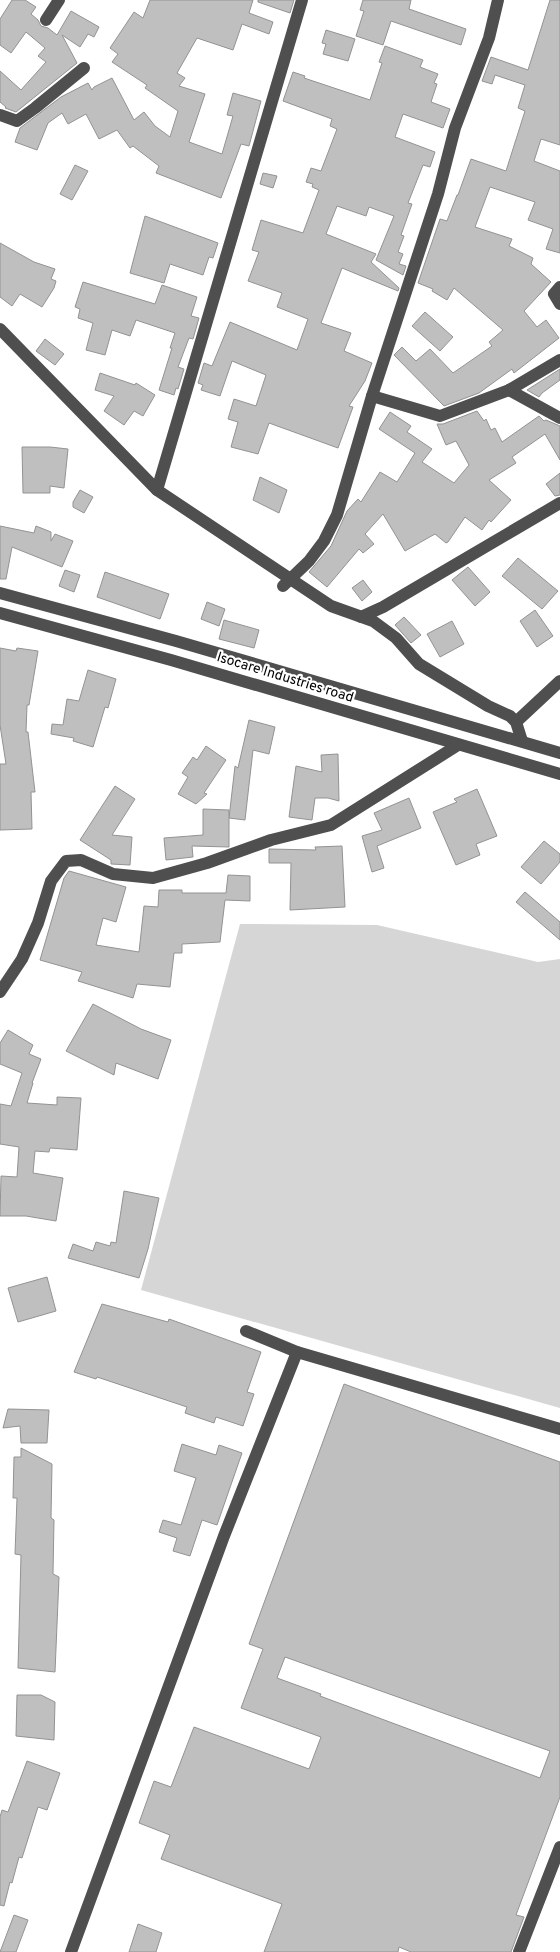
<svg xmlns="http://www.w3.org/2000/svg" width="560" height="1952" viewBox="0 0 560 1952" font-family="Overpass,sans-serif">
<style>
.green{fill:#d6d6d6}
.building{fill:#bfbfbf;stroke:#939393;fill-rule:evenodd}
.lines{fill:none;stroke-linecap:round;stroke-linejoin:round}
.minor{stroke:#4f4f4f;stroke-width:12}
.labels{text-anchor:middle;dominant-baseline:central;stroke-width:4.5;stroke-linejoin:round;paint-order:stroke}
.street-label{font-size:14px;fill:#000;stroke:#fff}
</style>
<rect width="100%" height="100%" fill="#fff"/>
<polygon class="green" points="240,924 377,925 538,962 560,959 560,1408 141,1290"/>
<g class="building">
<polygon points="12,0 25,0 36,7 31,14 38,20 41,26 48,28 57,35 71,11 99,27 94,37 88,34 80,47 62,35 77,63 16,112 5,108 6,107 0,102 0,71 21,90 46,62 38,56 45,48 26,32 11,53 0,45 0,19"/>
<polygon points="150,0 253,0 249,13 273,22 269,34 242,24 233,50 197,38 177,73 185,78 179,86 205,94 189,142 222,154 233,116 227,115 233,93 261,101 249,146 241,144 221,198 156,173 159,166 133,146 130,148 117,130 99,139 86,114 68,124 62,113 48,123 37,150 15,142 20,128 61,97 88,83 92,90 94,87 112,78 134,120 144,112 155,126 170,137 178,111 145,88 147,85 112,62 118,54 110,48 134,12 143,18"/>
<polygon points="258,0 294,0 290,13 258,2"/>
<polygon points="363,0 411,0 409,9 466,29 461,45 391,21 383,45 356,36 364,11 360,10"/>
<polygon points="550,0 560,0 560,145 541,139 534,161 560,171 560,253 546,249 553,229 528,220 535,202 490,187 475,227 512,239 509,246 533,258 531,264 551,282 524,311 537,327 546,320 559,338 514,373 512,369 479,393 444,406 394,355 402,347 416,361 430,349 453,373 492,346 489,342 503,330 454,288 447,300 432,291 433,289 418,283 440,219 447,221 457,195 458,195 471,159 506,171 525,111 518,108 525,85 495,75 492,84 482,81 491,57 528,70"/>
<polygon points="326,30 355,39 348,61 323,54 326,44 322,43"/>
<polygon points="385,46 423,60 420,67 438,74 434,83 437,84 431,102 450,109 443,128 403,114 395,137 435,152 430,167 423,165 408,203 412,204 401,235 404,236 398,252 403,254 399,264 406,266 403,275 376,260 394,216 369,207 366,216 337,206 326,234 376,254 371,262 399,288 398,291 342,268 321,323 351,333 344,351 372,363 365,381 349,406 353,407 338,448 269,423 258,454 231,447 238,422 228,419 234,399 256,406 266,375 232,361 220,396 201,390 203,385 198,383 204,363 212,366 230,322 297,350 308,319 277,307 282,293 248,281 259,252 252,250 261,220 303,233 319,190 312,187 313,184 306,182 311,168 321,171 337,129 330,126 332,119 283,101 293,72 305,76 304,78 370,100 382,63 379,62"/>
<polygon points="75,165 88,171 72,200 60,194"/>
<polygon points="263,173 277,176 273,188 260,184"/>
<polygon points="145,216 218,243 213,258 209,257 203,275 170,264 164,283 130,273"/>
<polygon points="0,243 34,262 55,269 51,279 56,281 54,288 42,307 20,294 12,306 0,297"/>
<polygon points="83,282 155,304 162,285 197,297 191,316 199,318 193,339 189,338 178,367 184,369 178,389 176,388 174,395 159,390 172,348 170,348 175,333 136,320 130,336 112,330 105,355 86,350 93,323 78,318 80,309 75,307"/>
<polygon points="425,312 453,337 440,351 412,326"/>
<polygon points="45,339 64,354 55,365 36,351"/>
<polygon points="560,369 560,380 542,393 539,397 527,390"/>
<polygon points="100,373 135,385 136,383 155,395 143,416 134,411 124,425 104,411 114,396 95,390"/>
<polygon points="477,411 484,421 486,419 491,430 495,428 502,442 539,416 544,421 546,420 560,426 560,460 545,434 512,457 516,463 489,480 511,500 491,522 489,520 482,530 465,517 448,542 446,543 435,534 405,551 383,514 365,534 374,544 363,553 359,549 327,587 309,572 331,546 347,511 358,499 361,502 380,472 397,482 415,453 379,429 390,412 411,426 407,432 432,449 422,462 454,483 469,465 456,441 446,445 437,424 443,424"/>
<polygon points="22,447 50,447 68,449 64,488 50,486 50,493 23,493"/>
<polygon points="560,473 560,495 555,496 546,484"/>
<polygon points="260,477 287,490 279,513 253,500"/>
<polygon points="80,490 93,497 84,513 73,507 73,502"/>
<polygon points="0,526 34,533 36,526 51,532 51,541 55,534 73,541 62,567 12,547 6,579 0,579"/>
<polygon points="518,558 558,591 542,609 502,576"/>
<polygon points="468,567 490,592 475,606 452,580"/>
<polygon points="65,570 80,575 74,592 59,586"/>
<polygon points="105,572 169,594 160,619 97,597"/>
<polygon points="363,580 372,592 362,601 352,588"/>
<polygon points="207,602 225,609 219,626 201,619"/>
<polygon points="535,610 553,636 537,647 520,621"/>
<polygon points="404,617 421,635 411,643 395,625"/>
<polygon points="224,620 259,630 254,648 219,639"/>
<polygon points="452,621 464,644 440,657 427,634"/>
<polygon points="0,648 16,651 17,648 38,651 29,705 27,705 26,732 28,732 35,792 31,792 32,829 0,830 0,764 6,764 0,725"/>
<polygon points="88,670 116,679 108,708 105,707 93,747 73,741 74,738 51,734 52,724 63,725 67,699 79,701"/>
<polygon points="249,720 275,727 269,754 253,750 245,820 229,818 235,766 238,768"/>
<polygon points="206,746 226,760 204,793 207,794 196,804 178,794 188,777 182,773 193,757 197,760"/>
<polygon points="338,754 339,801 328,798 315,798 312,820 289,817 296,766 322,772 321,755"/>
<polygon points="115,786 135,799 112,835 132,837 130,865 111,864 111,860 80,840"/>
<polygon points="477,789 497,836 476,844 480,855 456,865 433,812 457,802 454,799"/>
<polygon points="409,798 421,828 377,846 384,868 372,872 362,836 382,830 374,813"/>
<polygon points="203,809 229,810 229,847 192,846 193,857 166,860 164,838 203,835"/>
<polygon points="544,841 560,854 560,862 541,884 521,867"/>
<polygon points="342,846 345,907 290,910 291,863 269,863 269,849 316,850 315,847"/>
<polygon points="69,871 126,887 116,922 103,918 96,945 139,952 144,906 158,907 159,890 182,890 182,893 226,893 228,875 250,876 250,901 225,900 220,942 182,944 182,953 174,953 170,987 137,984 133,998 78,981 82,972 40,960 64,878"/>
<polygon points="525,892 560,922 560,940 516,902"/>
<polygon points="93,1004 141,1029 171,1040 158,1079 116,1063 114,1075 66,1051"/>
<polygon points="8,1030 33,1045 29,1054 41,1059 32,1083 33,1083 27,1103 57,1105 57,1097 81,1098 77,1150 50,1148 49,1152 35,1151 33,1173 63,1178 56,1221 26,1216 0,1216 1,1176 17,1177 19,1147 0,1144 0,1104 11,1106 22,1073 0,1064 0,1043"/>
<polygon points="124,1191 159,1198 148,1249 139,1278 68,1258 73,1244 93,1251 96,1242 110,1246 111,1242 116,1243"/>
<polygon points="47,1277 56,1311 18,1322 8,1288"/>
<polygon points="102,1304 168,1322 169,1319 261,1352 247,1392 254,1394 243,1426 216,1417 214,1423 185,1413 187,1407 97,1377 96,1379 74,1372"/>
<path d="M344 1384 560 1462V1797L516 1915 524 1917 511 1952H411L399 1947 398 1952H264L282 1904 161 1859 170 1835 139 1823 154 1781 171 1787 194 1727 309 1769 321 1737 241 1708 263 1649 249 1644ZM285 1657 550 1751 540 1778 320 1696 321 1694 277 1678Z"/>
<polygon points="8,1409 49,1410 47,1443 21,1443 20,1426 3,1428"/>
<polygon points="182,1444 216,1455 219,1445 242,1453 217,1525 202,1520 190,1556 173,1551 177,1538 159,1532 163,1520 181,1525 196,1478 174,1471"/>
<polygon points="21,1448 52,1464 51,1518 54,1520 53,1574 59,1577 55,1672 18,1668 21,1555 15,1554 17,1498 13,1498 14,1457 21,1457"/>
<polygon points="17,1695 41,1695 55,1702 54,1740 16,1736"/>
<polygon points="27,1761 60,1773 47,1810 38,1807 22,1858 19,1857 12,1883 10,1882 4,1906 0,1905 0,1817 2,1810 8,1812"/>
<polygon points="14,1915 28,1920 16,1952 0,1952"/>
<polygon points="138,1924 162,1933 156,1952 129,1952"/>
</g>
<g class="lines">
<g class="minor">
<polyline points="46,20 59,0"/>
<polyline points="0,115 17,121 35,108 84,68"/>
<polyline points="560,287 554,294 560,304"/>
<polyline points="0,329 157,490 331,606 373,621 396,638 419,664 488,706 510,716 516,722 522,741"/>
<polyline points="509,390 560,418"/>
<polyline points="372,396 440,416 509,390 560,360"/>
<polyline points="157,490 302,0"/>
<polyline points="283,586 309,561 324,541 337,515 372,396 438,194 455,128 489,38 498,0"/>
<polyline points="0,593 176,641 560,753"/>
<polyline points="0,613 171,660 560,774"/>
<polyline points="361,617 383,607 560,503"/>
<polyline points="516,722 560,681"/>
<polyline points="0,992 22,959 38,923 51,881 66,861 81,860 113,874 153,878 207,863 271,840 331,825 458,745"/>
<polyline points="246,1331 297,1352 560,1429"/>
<polyline points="71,1952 224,1536 297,1352"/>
<polyline points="519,1952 560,1847"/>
</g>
</g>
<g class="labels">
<g class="street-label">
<text transform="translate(285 678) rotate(17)">Isocare Industries road</text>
</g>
</g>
</svg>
